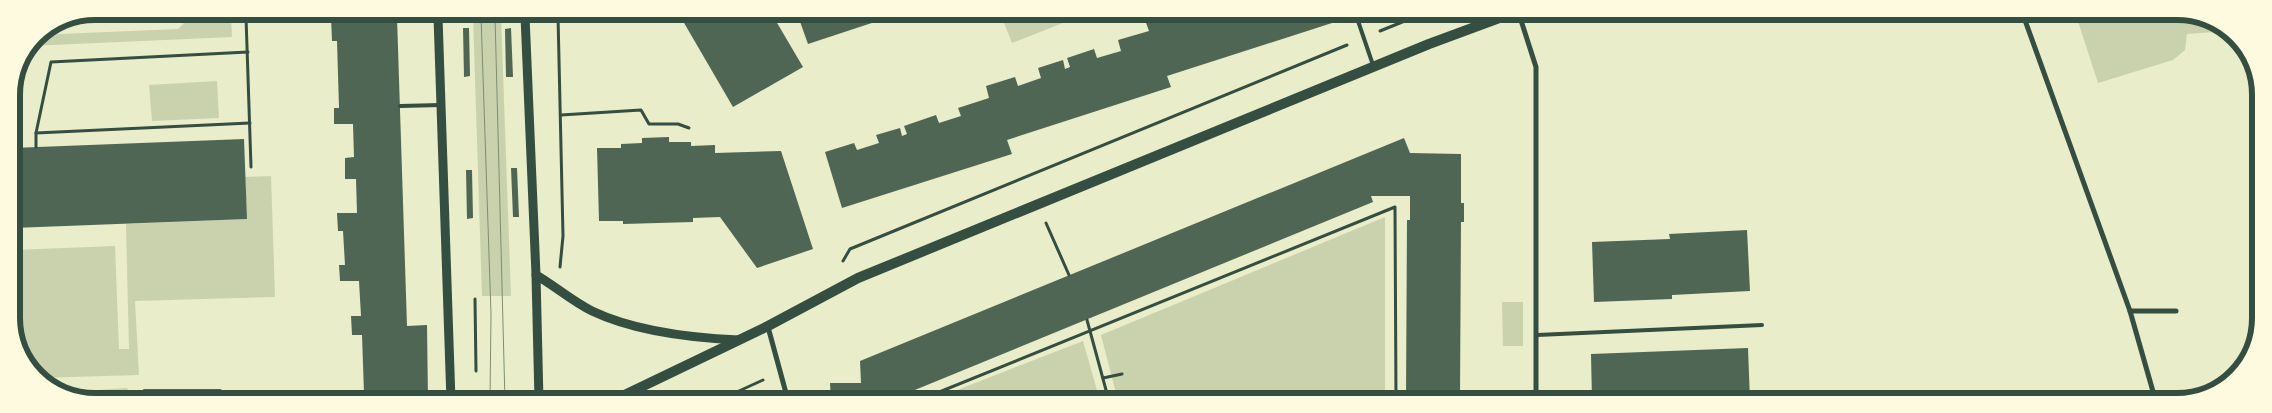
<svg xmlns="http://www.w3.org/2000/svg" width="2272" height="413" viewBox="0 0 2272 413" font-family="'PT Sans',sans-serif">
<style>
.green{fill:#cad2ad}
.building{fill:#4f6655}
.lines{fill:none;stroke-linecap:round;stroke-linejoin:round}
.path{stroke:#344e41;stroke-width:3}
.service{stroke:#344e41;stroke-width:4}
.minor{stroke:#344e41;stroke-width:5}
.tertiary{stroke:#344e41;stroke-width:9}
.secondary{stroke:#344e41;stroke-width:10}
.tram{stroke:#7c8e77;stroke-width:1}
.rim{fill:none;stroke:#344e41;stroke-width:6}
</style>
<rect width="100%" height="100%" fill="#e9edc9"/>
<g class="green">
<polygon points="2075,12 2080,12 2093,23 2124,12 2189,12 2229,31 2187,34 2185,50 2173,60 2098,83"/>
<polygon points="1001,15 1060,15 1063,23 1012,43"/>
<polygon points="473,16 501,16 511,296 482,296"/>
<polygon points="190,17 231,17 232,37 29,46 37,35 178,29"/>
<polygon points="18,62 21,148 12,148 11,94"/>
<polygon points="217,81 219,118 152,121 149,85"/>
<polygon points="271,176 275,297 135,301 139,375 38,378 14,340 13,250 115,246 119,349 129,349 126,224 247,219 245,177"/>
<polygon points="1385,217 1385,401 1118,401 1101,335"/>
<polygon points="1502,302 1523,302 1523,346 1503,346"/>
<polygon points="1083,341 1100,401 929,401"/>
<polygon points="127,388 133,401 83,401 65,392"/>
</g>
<g class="building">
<polygon points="1329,14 1332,23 1167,76 1171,87 1007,140 1012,154 842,208 825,152 854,143 857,150 879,143 876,135 900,128 902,136 907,134 904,126 936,115 939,123 961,116 958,108 989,98 986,86 1015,77 1018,86 1041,78 1038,68 1063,60 1065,69 1070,67 1067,58 1094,49 1097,58 1121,51 1118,40 1149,31 1145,20 1161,15 1175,15 1176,18 1188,15"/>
<polygon points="890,15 893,16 808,44 798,16"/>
<polygon points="680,16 773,16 803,67 733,107"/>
<polygon points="331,17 397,17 407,326 427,325 428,401 347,401 364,393 362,335 352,335 351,316 361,316 359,281 340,281 339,265 345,265 343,231 338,231 337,213 357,213 356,179 345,179 345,158 354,157 353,124 334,124 334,108 339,108 337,41 332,41"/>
<polygon points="463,28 469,28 470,76 464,77"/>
<polygon points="511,28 513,77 506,77 505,29"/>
<polygon points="669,137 669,142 691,142 691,146 715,145 715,153 781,151 813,249 757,268 720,217 693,218 693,222 623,224 623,221 599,221 597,148 621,148 621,144 642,143 642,138"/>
<polygon points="1404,138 1410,153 1461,154 1461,203 1464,203 1464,222 1461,222 1460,395 1464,395 1464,401 1411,401 1411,397 1406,397 1407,220 1410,220 1410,196 1371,196 1373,202 888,401 831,401 830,383 861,383 860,361"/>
<polygon points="244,139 247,219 13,228 12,148"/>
<polygon points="511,168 517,168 519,217 513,217"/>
<polygon points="466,170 472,170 473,218 467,219"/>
<polygon points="1747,230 1750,291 1672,295 1672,299 1594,302 1592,242 1670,239 1669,234"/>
<polygon points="1748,348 1750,401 1592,401 1591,354"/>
<polygon points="143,389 221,389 227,401 149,401"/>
</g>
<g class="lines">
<g class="path">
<polyline points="558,16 563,236 560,267"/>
<polyline points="246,17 251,167"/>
<path d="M1540 17C1550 20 1557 16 1567 16 1591 17 1593 22 1618 13"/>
<polyline points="1380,31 1422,14"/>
<polyline points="561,115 641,110 649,124 678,124 689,128"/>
<polyline points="36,133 51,62 248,52"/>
<polyline points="36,147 36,133 250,123"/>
<polyline points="1046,223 1069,275"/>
<polyline points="843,261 850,249 1347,45"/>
<polyline points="475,299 476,371"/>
<polyline points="1087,320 1109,401"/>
<polyline points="1103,378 1122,374"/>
<polyline points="717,401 763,380"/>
<polyline points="917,401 1395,207 1396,401"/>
</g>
<g class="service">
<polyline points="1357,18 1373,65"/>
<polyline points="400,106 441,105"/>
<polyline points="1537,335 1762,325"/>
</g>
<g class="minor">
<polyline points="2022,12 2130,311 2156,402"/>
<polyline points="1519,14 1536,67 1536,401"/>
<polyline points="2130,311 2176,311"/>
<polyline points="768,327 786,393 786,401"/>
</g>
<g class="tertiary">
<polyline points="525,16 536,275 539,401"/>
<polyline points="438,17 451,401"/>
<path d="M536 275C555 286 572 301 592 311 634 331 693 338 739 340"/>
</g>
<polyline class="secondary" points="612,401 768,326 858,278 1429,44 1510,14"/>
<g class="tram">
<polyline points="481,16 491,314 490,401"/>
<polyline points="495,16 505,401"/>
</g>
</g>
<path d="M0 0H2272V413H0ZM95 20H2177A75 75 0 0 1 2252 95V318A75 75 0 0 1 2177 393H95A75 75 0 0 1 20 318V95A75 75 0 0 1 95 20Z" fill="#fefae0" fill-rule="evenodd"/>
<path class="rim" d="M95 20H2177A75 75 0 0 1 2252 95V318A75 75 0 0 1 2177 393H95A75 75 0 0 1 20 318V95A75 75 0 0 1 95 20Z"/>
</svg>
